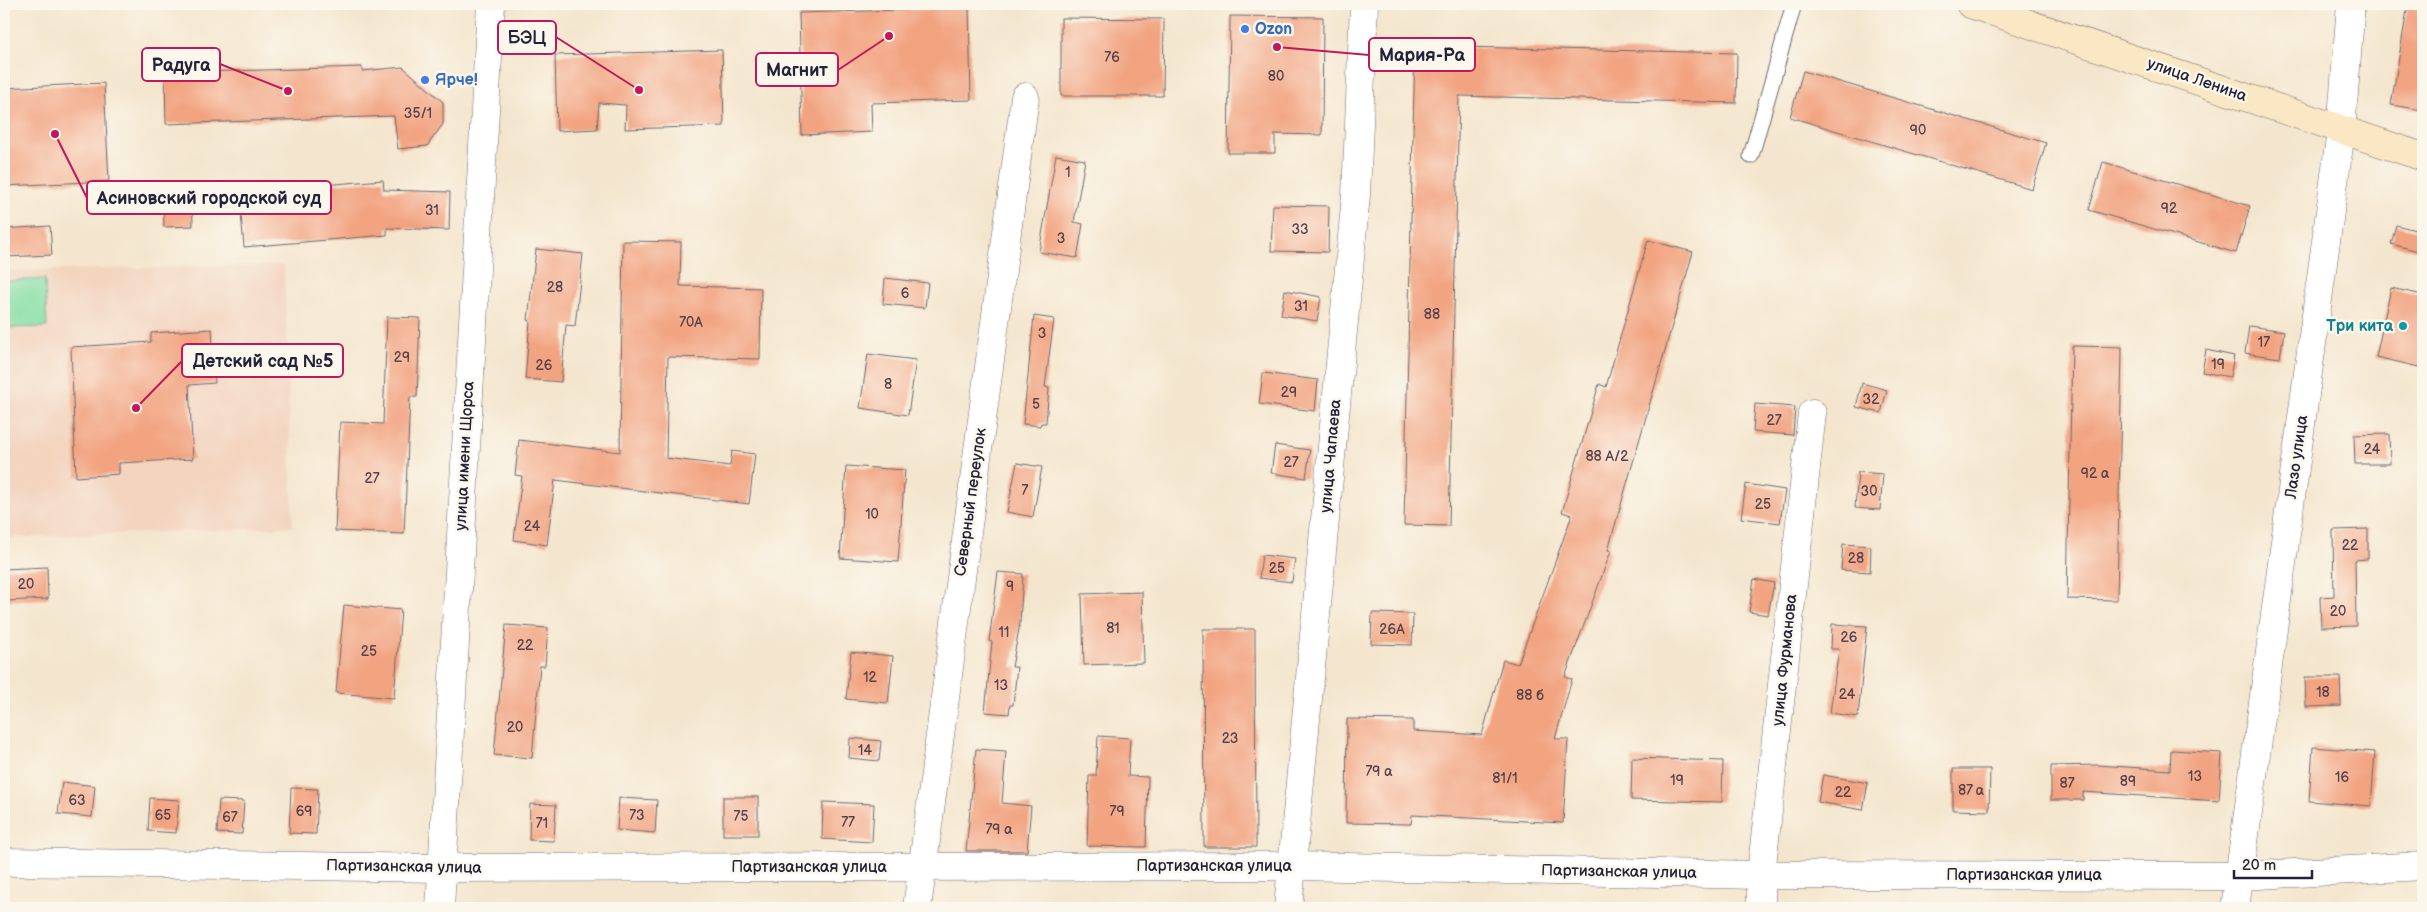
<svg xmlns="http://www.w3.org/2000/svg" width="2427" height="912" viewBox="0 0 2427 912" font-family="'Balsamiq Sans',sans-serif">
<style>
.built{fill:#f3d4bf}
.green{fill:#82dda3;stroke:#52806f}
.building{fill:#f2a380}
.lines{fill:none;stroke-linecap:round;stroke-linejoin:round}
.lane-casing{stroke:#6c676e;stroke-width:17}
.street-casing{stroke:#6c676e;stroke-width:29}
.secondary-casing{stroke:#6c676e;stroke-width:29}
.lane{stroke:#fff;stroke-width:15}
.street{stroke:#fff;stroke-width:28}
.secondary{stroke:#fae7c3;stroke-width:28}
.shop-dot{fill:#3f7fe0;stroke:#fbf7ec;stroke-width:2}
.culture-dot{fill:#0f9aa8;stroke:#fbf7ec;stroke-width:2}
.labels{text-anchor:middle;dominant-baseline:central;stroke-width:5;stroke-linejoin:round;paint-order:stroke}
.number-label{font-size:14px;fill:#56424c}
.shop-label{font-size:16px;font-weight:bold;fill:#366cbe;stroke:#fbf7ec;text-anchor:start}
.street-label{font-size:16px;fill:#22223b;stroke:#fbf7ec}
.culture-label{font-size:16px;font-weight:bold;fill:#0d838f;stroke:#fbf7ec;text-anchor:end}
.leader{fill:none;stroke:#c2185b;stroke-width:2}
.callout-dot{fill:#c2185b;stroke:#fbf7ec;stroke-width:2}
.callout{fill:#fbf7ec;stroke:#c2185b;stroke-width:2}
.callout-label{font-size:18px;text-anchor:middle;font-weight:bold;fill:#22223b}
</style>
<rect width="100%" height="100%" fill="#fbf7ec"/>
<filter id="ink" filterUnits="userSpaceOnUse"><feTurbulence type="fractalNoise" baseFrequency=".02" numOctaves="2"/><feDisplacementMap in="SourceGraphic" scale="10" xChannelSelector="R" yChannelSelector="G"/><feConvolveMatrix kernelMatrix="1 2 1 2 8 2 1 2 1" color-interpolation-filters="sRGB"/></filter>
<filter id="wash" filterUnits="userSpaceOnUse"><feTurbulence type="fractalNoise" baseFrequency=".0096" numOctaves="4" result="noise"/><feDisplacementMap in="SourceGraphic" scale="20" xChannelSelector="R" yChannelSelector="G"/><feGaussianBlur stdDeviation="1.12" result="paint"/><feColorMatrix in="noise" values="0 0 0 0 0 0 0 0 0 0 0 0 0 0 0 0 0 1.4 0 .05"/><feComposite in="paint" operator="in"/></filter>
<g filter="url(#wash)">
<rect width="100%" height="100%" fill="#f4e6ce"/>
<polygon class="built" points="284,265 293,527 4,538 4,271"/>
<polygon class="green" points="45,279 47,327 4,328 4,281"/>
<g id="blocks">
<g class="building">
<polygon points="2408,4 2423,4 2423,110 2391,105"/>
<polygon points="969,8 971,100 871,103 872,132 802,135 799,13"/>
<polygon points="1230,16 1323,17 1322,135 1275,134 1275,153 1228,153"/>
<polygon points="1061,18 1164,19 1163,96 1061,96"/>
<polygon points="1415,46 1737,53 1736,103 1459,96 1449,526 1404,525"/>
<polygon points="722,50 724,126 625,129 626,105 599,103 597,129 557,131 555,55"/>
<polygon points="362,67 362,71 403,67 443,102 443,124 427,146 398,149 394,116 166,124 165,73"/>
<polygon points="1803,71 2046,143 2032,189 1790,117"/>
<polygon points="104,83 109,181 4,186 4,88"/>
<polygon points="1056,155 1085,160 1074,222 1083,224 1077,258 1039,252"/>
<polygon points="2103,162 2250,206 2236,253 2089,210"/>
<polygon points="383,180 384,190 450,192 449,230 387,228 387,235 244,247 239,192"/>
<polygon points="192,195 193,226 164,227 163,196"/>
<polygon points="1273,205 1329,206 1328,252 1271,251"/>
<polygon points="2396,225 2423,232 2418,251 2391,244"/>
<polygon points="50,226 52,255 4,257 4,229"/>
<polygon points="1648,240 1693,252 1608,550 1611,551 1565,677 1572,679 1555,739 1568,739 1563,823 1412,815 1411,824 1346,823 1347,719 1413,720 1413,731 1482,735 1503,660 1518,664 1572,515 1562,512 1599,384 1606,387"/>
<polygon points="623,241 681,242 680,286 761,288 760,359 668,357 666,458 730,466 732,451 755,454 749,504 555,480 547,545 514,540 522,476 515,475 519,440 620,452"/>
<polygon points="536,249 583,254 575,326 566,325 561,382 525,379 530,321 528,320"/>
<polygon points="885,278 928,283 925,308 883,304"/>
<polygon points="2391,288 2423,295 2423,368 2376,357"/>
<polygon points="1285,290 1321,297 1317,321 1281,315"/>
<polygon points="1034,316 1054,319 1045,387 1049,388 1046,423 1041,423 1040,426 1023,424"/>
<polygon points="387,317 420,318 417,397 410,397 404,534 335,531 340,422 383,424"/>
<polygon points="2249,326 2284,331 2280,358 2245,353"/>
<polygon points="212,329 215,383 189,385 193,459 119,463 119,474 76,477 71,347 151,342 151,333"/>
<polygon points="2072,346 2122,347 2117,600 2067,599"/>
<polygon points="2206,350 2234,356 2230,377 2202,372"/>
<polygon points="868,354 916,360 908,415 860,408"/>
<polygon points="1263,373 1318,380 1315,411 1259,404"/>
<polygon points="1862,383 1887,390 1881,413 1856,407"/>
<polygon points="1755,404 1795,407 1793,435 1753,432"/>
<polygon points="2389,434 2390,464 2355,464 2354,435"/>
<polygon points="1275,445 1310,450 1306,478 1271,473"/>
<polygon points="1017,463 1042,467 1033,517 1007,512"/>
<polygon points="846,466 905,470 898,562 840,558"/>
<polygon points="1858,472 1883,474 1880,510 1855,508"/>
<polygon points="1746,484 1785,490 1780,523 1741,518"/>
<polygon points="2368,529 2368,559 2355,560 2356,626 2321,627 2320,597 2334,596 2333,530"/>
<polygon points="1843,544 1871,546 1870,572 1841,570"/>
<polygon points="1262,555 1295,559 1292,582 1259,578"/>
<polygon points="47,567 48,599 5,601 4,569"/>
<polygon points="998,572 1023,574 1020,623 1012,667 1017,667 1013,705 1010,705 1009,714 985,712 992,642 989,641"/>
<polygon points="1754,579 1774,583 1768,615 1749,612"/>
<polygon points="1142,592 1144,663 1084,665 1082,594"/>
<polygon points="344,605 401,610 394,698 336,693"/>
<polygon points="1372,613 1413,614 1412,645 1371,644"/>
<polygon points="1832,624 1867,626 1858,717 1830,713 1839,649 1831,649"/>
<polygon points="506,625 548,628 545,666 540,666 532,758 494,755"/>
<polygon points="1203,629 1255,629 1256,847 1204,847"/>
<polygon points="851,652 893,656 888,703 846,699"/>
<polygon points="2305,677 2340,677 2341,706 2306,707"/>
<polygon points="1098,736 1130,738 1128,776 1148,777 1146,847 1087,846 1089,776 1096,776"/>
<polygon points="850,738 881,741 879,761 849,758"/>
<polygon points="2313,747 2375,752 2371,806 2309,801"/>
<polygon points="976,749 1006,751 1002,803 1031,806 1027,851 966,851"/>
<polygon points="2171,750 2222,753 2219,801 2083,792 2083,800 2051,800 2051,766 2098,765 2170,770"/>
<polygon points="1632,758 1723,761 1722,802 1631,800"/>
<polygon points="1953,769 1990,769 1989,811 1953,810"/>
<polygon points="1823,775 1868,783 1863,810 1818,802"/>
<polygon points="62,782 95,786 92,817 58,814"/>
<polygon points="291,788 318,789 316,834 289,833"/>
<rect x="723" y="797" width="35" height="38"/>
<polygon points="150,798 179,800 176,833 148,831"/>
<polygon points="619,798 657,800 655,833 617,830"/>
<polygon points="219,800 244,801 242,834 217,833"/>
<polygon points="823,802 874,804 872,842 822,839"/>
<polygon points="530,804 556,805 554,841 529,840"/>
</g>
</g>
</g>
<g filter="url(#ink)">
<use href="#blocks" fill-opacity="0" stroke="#6c676e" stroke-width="1"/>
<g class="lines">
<defs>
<polyline id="lane" points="1751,156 1794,4"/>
<g id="street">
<polyline points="4,862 442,868 1292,866 1761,875 2241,876 2423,866"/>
<polyline points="440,908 491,4"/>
<polyline points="917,908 1025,97"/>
<polyline points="1288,908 1356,195 1364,4"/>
<polyline points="1761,908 1761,875 1812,413"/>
<polyline points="2235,908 2341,131 2351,4"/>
</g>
<polyline id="secondary" points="1970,4 2423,157"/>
</defs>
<use href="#lane" class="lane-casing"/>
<use href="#street" class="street-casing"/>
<use href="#secondary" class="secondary-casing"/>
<use href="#lane" class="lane"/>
<use href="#street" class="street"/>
<use href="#secondary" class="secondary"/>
</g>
</g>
<g class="shop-dot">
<circle cx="1245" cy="29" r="5"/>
<circle cx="425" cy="80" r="5"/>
</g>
<circle class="culture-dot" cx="2403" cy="326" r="5"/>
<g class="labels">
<g class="number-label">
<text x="1112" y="57">76</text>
<text x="1276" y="76">80</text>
<text x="418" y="113">35/1</text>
<text x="1918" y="130">90</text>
<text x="1068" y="172">1</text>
<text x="2169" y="208">92</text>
<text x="432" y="210">31</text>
<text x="1300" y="229">33</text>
<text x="1061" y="238">3</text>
<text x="555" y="287">28</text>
<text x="905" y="293">6</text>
<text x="1301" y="306">31</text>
<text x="1432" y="314">88</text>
<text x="691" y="322">70А</text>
<text x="1042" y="333">3</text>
<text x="2264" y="342">17</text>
<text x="402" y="357">29</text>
<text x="2218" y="364">19</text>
<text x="544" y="365">26</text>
<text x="888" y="384">8</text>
<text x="1289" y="392">29</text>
<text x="1871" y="399">32</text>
<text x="1036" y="404">5</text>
<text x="1774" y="420">27</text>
<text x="2372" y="449">24</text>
<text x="1607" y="456">88 А/2</text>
<text x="1291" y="462">27</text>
<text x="2095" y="473">92 а</text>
<text x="372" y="478">27</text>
<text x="1025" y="490">7</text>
<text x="1869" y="491">30</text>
<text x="1763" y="504">25</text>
<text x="872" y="514">10</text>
<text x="532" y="526">24</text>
<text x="2350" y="545">22</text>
<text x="1856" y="558">28</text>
<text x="1277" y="568">25</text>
<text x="26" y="584">20</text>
<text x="1010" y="586">9</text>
<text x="2338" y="611">20</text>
<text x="1113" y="628">81</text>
<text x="1392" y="629">26А</text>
<text x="1004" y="632">11</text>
<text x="1849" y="637">26</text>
<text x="525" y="645">22</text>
<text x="369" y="651">25</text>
<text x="870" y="677">12</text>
<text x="1001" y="685">13</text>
<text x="2323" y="692">18</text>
<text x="1847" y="694">24</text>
<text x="1530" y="695">88 б</text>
<text x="515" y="727">20</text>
<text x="1230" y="738">23</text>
<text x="865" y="750">14</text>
<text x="1379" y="771">79 а</text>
<text x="2195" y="776">13</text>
<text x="2342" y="777">16</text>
<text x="1505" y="778">81/1</text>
<text x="1677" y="780">19</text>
<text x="2128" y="781">89</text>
<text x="2067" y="783">87</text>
<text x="1971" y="790">87 а</text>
<text x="1843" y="792">22</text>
<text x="77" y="800">63</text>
<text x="304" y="811">69</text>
<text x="1117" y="811">79</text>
<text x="163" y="815">65</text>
<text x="637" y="815">73</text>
<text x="741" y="816">75</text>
<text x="230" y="817">67</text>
<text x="848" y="822">77</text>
<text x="542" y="823">71</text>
<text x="999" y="829">79 а</text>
</g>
<g class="shop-label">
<text x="1255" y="29">Ozon</text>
<text x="435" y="80">Ярче!</text>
</g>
<g class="street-label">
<text transform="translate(2197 80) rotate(19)">улица Ленина</text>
<text transform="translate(465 456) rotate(-87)">улица имени Щорса</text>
<text transform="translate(1331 456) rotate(-85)">улица Чапаева</text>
<text transform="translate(2297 457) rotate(-82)">Лазо улица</text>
<text transform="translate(971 502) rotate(-82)">Северный переулок</text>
<text transform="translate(1785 660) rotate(-84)">улица Фурманова</text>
<text x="1214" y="866">Партизанская улица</text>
<text transform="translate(404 867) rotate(1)">Партизанская улица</text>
<text x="809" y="867">Партизанская улица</text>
<text transform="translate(1619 872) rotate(1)">Партизанская улица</text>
<text x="2024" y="875">Партизанская улица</text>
</g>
<g class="culture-label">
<text x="2393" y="326">Три кита</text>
</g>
</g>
<path class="leader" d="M639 90L556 37M1277 47L1369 55M288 91L220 64M889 36L838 70M55 134L87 198M136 408L182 361"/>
<g class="callout-dot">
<circle cx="639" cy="90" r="5"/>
<circle cx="1277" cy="47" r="5"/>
<circle cx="288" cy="91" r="5"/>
<circle cx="889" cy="36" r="5"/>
<circle cx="55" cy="134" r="5"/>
<circle cx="136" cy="408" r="5"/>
</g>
<g class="callout">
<rect x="498" y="21" width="58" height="33" rx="5"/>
<rect x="1369" y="38" width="106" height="33" rx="5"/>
<rect x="142" y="48" width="78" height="33" rx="5"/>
<rect x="756" y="53" width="82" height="33" rx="5"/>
<rect x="87" y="181" width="244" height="33" rx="5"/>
<rect x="182" y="344" width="161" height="33" rx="5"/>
</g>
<g class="callout-label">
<text x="527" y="44">БЭЦ</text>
<text x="1422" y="61">Мария-Ра</text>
<text x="181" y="71">Радуга</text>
<text x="797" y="76">Магнит</text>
<text x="209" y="204">Асиновский городской суд</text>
<text x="263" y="367">Детский сад №5</text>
</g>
<rect width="2427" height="912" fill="none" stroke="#fbf7ec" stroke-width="20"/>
<path d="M2234 870v8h78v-8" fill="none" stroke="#22223b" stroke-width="2.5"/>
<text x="2242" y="870" font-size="15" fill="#22223b" stroke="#fbf7ec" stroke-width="4" paint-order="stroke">20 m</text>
</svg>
